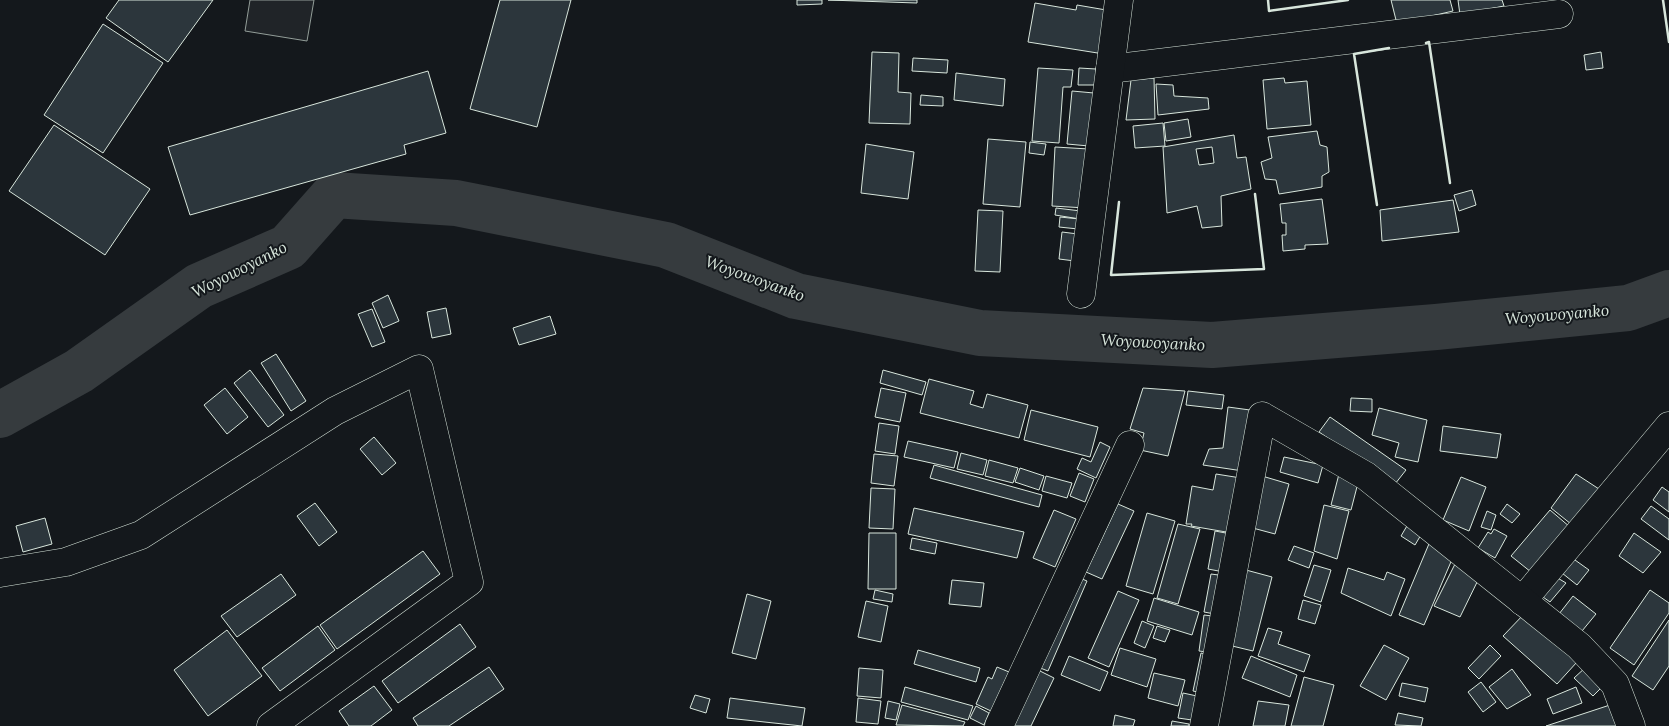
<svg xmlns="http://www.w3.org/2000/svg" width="1669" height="726" viewBox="0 0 1669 726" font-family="Lora,serif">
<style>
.green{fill:#202428;stroke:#939e99}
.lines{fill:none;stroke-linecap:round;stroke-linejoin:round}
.river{stroke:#363b3e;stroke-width:46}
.building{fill:#2c363c;stroke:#d8e6dc;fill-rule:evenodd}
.minor-casing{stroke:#d8e6dc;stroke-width:29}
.minor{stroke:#14181c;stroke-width:28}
.wall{stroke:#d8e6dc;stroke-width:2.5}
.labels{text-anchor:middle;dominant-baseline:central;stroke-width:4;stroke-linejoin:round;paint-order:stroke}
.water-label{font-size:16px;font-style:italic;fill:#d8e6dc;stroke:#14181c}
</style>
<rect width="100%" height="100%" fill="#14181c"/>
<polygon class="green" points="250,0 314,0 307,41 245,31"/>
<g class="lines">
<polyline class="river" points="0,415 79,371 199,286 288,247 334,195 456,203 666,245 796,296 980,333 1212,345 1436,327 1628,308 1669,293"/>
</g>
<g class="building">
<polygon points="119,0 213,0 168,62 106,18"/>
<polygon points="500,0 571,0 537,127 470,109"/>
<polygon points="797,0 822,0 822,4 797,5"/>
<polygon points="828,0 917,0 917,3"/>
<polygon points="1391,0 1450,0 1453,11 1397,24"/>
<polygon points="1458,0 1502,0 1504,6 1460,15"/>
<polygon points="1035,3 1076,10 1077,5 1112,11 1104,54 1028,42"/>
<polygon points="103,24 163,63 103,153 44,115"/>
<polygon points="872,52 899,53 898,92 911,93 910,124 869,123"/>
<polygon points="1601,52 1603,68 1586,70 1584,55"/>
<polygon points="913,58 948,60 947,73 912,71"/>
<polygon points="1038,68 1073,70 1071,87 1063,87 1059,143 1032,141"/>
<polygon points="1079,68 1096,69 1096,85 1078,85"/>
<polygon points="428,71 446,133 404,145 406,154 190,215 168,147"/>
<polygon points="956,73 1005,79 1003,106 954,100"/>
<polygon points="1154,78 1155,119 1126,120 1131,80"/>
<polygon points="1284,78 1285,83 1307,81 1311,125 1267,129 1263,80"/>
<polygon points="1156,84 1173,85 1174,96 1208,98 1209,109 1158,115"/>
<polygon points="1072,91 1094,93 1089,146 1067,144"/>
<polygon points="921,95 943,97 943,106 920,105"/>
<polygon points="1188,119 1191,137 1166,141 1164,123"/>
<polygon points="1163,123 1165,146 1135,148 1133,126"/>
<polygon points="54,125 150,189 105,255 9,191"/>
<polygon points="1317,131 1320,145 1327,147 1329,172 1322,176 1322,187 1279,194 1276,180 1265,179 1261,162 1272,158 1268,137"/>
<path d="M1234 135 1237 158 1246 157 1251 189 1221 196 1222 226 1202 228 1197 206 1167 213 1163 147ZM1212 147 1214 163 1199 165 1196 149Z"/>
<polygon points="988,139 1026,142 1020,207 983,204"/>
<polygon points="1030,142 1046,144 1044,155 1029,153"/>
<polygon points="866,144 914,152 908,199 861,193"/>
<polygon points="1055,147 1089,149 1086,208 1052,206"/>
<polygon points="1472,190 1476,205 1459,211 1454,195"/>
<polygon points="1322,199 1328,244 1305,245 1305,249 1283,251 1282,235 1286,235 1286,223 1282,223 1280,204"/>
<polygon points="1453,200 1459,232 1382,241 1380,210"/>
<polygon points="1056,208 1081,211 1080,219 1055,215"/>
<polygon points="978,210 1003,211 1000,272 975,271"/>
<polygon points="1060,217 1079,219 1078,229 1059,227"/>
<polygon points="1062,232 1078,234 1075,261 1059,259"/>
<polygon points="388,295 399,321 383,328 372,303"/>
<polygon points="446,308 451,334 432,338 427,312"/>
<polygon points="372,309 385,342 372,347 358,314"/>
<polygon points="550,316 556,334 519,345 513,328"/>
<polygon points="276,354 306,401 291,411 261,363"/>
<polygon points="250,370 284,415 268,427 234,383"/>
<polygon points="883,370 926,382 922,395 880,383"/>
<polygon points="929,379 974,391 970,404 983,408 987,394 1028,405 1019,438 920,413"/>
<polygon points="225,388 248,417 227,434 204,405"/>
<polygon points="881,388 906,393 900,422 875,417"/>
<polygon points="1143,388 1185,391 1168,456 1140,450 1144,433 1130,429"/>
<polygon points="1188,391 1224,395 1222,409 1186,405"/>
<polygon points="1351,398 1372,399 1372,412 1350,411"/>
<polygon points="1228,407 1250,410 1243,471 1203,465 1209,449 1223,448"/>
<polygon points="1379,408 1427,420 1418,462 1395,457 1399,443 1372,435"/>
<polygon points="1031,410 1098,427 1090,457 1024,440"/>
<polygon points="1330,417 1406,470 1395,484 1319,432"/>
<polygon points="879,423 899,426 895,454 875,451"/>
<polygon points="1443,426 1501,434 1497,458 1440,451"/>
<polygon points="374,437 396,463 382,475 360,449"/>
<polygon points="908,441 958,452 954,468 904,457"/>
<polygon points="1100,442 1110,447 1096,478 1077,469 1082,458 1091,462"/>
<polygon points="961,453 987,460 983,475 957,469"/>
<polygon points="874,454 898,456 894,486 871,483"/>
<polygon points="1284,457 1323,465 1318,483 1280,472"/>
<polygon points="989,460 1018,468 1013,483 985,476"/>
<polygon points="934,465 1042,495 1039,507 930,478"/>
<polygon points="1020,468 1044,476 1039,490 1015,482"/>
<polygon points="1079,473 1094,479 1085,502 1070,496"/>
<polygon points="1216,474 1241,478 1232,533 1191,526 1192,524 1186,524 1192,486 1213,490"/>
<polygon points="1339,474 1359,479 1351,510 1331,505"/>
<polygon points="1576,474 1599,489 1571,524 1551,508"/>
<polygon points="1046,476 1072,483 1067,498 1042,491"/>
<polygon points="1262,476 1289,484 1275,534 1249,527"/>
<polygon points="1461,477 1486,487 1469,531 1443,520"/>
<polygon points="1662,487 1669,492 1669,512 1653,500"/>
<polygon points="871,488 895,489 893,529 869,528"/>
<polygon points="315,503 337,532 319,546 297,516"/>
<polygon points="1118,504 1134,511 1102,579 1086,572"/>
<polygon points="1507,504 1520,514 1512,523 1500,514"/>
<polygon points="1324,505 1349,511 1337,559 1314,551"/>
<polygon points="1651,506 1669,519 1669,540 1641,519"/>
<polygon points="914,508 1024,532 1017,558 908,534"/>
<polygon points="1054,510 1076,519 1055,567 1033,558"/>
<polygon points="1550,510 1570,527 1531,572 1511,556"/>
<polygon points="1487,511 1496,515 1491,530 1481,527"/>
<polygon points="1147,513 1175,521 1153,594 1126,586"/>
<polygon points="45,518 52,544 23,552 16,526"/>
<polygon points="1411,519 1425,528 1415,545 1401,536"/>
<polygon points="1178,524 1200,529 1178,604 1157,598"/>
<polygon points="1494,529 1507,536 1495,558 1478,548 1488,532 1491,534"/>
<polygon points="1215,531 1231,534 1224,572 1208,569"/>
<polygon points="869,533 896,533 896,589 868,589"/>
<polygon points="1634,533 1661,552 1643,573 1619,556"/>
<polygon points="912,538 937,543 935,554 910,549"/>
<polygon points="1431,539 1456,550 1424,625 1399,615"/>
<polygon points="1294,546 1314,553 1309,568 1288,560"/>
<polygon points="423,551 440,574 337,649 320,625"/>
<polygon points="1568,555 1589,570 1577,585 1557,569"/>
<polygon points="1459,556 1482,572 1460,617 1434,606"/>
<polygon points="1314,565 1331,570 1321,602 1304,596"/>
<polygon points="1348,568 1384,580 1387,572 1405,579 1391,616 1341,593"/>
<polygon points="1246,570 1272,577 1253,651 1228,645"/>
<polygon points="281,574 296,595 237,637 221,616"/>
<polygon points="1070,574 1087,581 1048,671 1030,664"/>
<polygon points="1211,574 1226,576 1220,615 1204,612"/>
<polygon points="1551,574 1566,583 1550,602 1536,592"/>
<polygon points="952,580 984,583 981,607 949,604"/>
<polygon points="875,590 893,594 892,602 873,599"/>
<polygon points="1650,590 1669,603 1669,613 1634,665 1610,648"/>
<polygon points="1118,591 1139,600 1109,667 1088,658"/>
<polygon points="747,594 771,601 756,659 732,653"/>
<polygon points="1573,596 1596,614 1582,631 1559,614"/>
<polygon points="1154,598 1199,612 1192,635 1147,621"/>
<polygon points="1303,600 1321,605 1315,624 1298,619"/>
<polygon points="866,601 888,606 881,642 858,637"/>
<polygon points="1525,613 1577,662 1557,684 1503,636"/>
<polygon points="1204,615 1221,617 1215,653 1199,651"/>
<polygon points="1669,620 1669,666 1653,690 1632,676"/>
<polygon points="1142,621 1154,626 1145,648 1134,643"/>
<polygon points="460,624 476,647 398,703 382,681"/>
<polygon points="318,626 335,650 280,691 262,668"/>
<polygon points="1157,626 1170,630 1165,642 1153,638"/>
<polygon points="1268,628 1282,632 1278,644 1310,655 1304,672 1258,656"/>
<polygon points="227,630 262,676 208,716 174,670"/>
<polygon points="1384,645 1409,658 1386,700 1360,686"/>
<polygon points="1490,645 1501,656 1479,679 1468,668"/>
<polygon points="1120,648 1156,659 1147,687 1111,675"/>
<polygon points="918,650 980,668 976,682 914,664"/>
<polygon points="1201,653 1215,656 1207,694 1193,691"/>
<polygon points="1069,656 1108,672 1100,691 1061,675"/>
<polygon points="1251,656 1297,675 1290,697 1242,678"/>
<polygon points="489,667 504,689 449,726 418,726 413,718"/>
<polygon points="997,667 1009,672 991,711 976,704 988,677 992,679"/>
<polygon points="1032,667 1054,678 1031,726 1004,726"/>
<polygon points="1586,667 1604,685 1593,696 1574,678"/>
<polygon points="859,668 883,670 881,698 857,696"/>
<polygon points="1512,669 1531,695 1507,709 1489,687"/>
<polygon points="1154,673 1185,680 1178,706 1148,698"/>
<polygon points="1304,677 1334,685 1323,726 1291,726"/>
<polygon points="1481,682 1496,702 1483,712 1468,692"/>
<polygon points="1402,683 1428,688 1425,702 1399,696"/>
<polygon points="374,686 392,710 371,726 349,726 339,711"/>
<polygon points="905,687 973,706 968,720 901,702"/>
<polygon points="1576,687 1582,703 1553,714 1547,699"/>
<polygon points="1183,693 1197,696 1192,720 1178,718"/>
<polygon points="695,695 710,699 706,713 690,708"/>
<polygon points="730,698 805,708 802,726 727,718"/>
<polygon points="858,698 881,701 878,724 856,722"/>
<polygon points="888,701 900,704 896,720 885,718"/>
<polygon points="1258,701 1289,705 1285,726 1253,726"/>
<polygon points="1616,703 1623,726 1546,726"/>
<polygon points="902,705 965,722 963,726 896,725"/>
<polygon points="976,706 989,713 984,725 970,718"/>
<polygon points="1398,713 1423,718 1421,726 1395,725"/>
<polygon points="1115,715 1135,720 1133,726 1113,726"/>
<polygon points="1172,721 1189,724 1189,726 1171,726"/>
</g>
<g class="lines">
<defs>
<g id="minor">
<polyline points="1110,69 1559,14"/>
<polyline points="1081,294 1119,0"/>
<polyline points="0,573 66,562 141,535 335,411 419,369 469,582 271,726"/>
<polyline points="1522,601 1669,426"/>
<polyline points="999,726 1130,445"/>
<polyline points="1204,726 1262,416 1366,476 1579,646 1615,684 1631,726"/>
</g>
</defs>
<use href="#minor" class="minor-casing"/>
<use href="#minor" class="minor"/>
<g class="wall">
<polyline points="1268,0 1269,11 1348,0"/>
<polyline points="1663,0 1669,42"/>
<polyline points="1426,43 1429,42 1450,183"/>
<polyline points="1119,202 1111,275 1264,269 1255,194"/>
<polyline points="1377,205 1354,54 1389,48"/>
</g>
</g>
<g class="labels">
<g class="water-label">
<text transform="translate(239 269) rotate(-27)">Woyowoyanko</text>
<text transform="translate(755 278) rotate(20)">Woyowoyanko</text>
<text transform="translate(1557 314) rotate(-5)">Woyowoyanko</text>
<text transform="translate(1153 342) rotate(3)">Woyowoyanko</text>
</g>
</g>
</svg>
